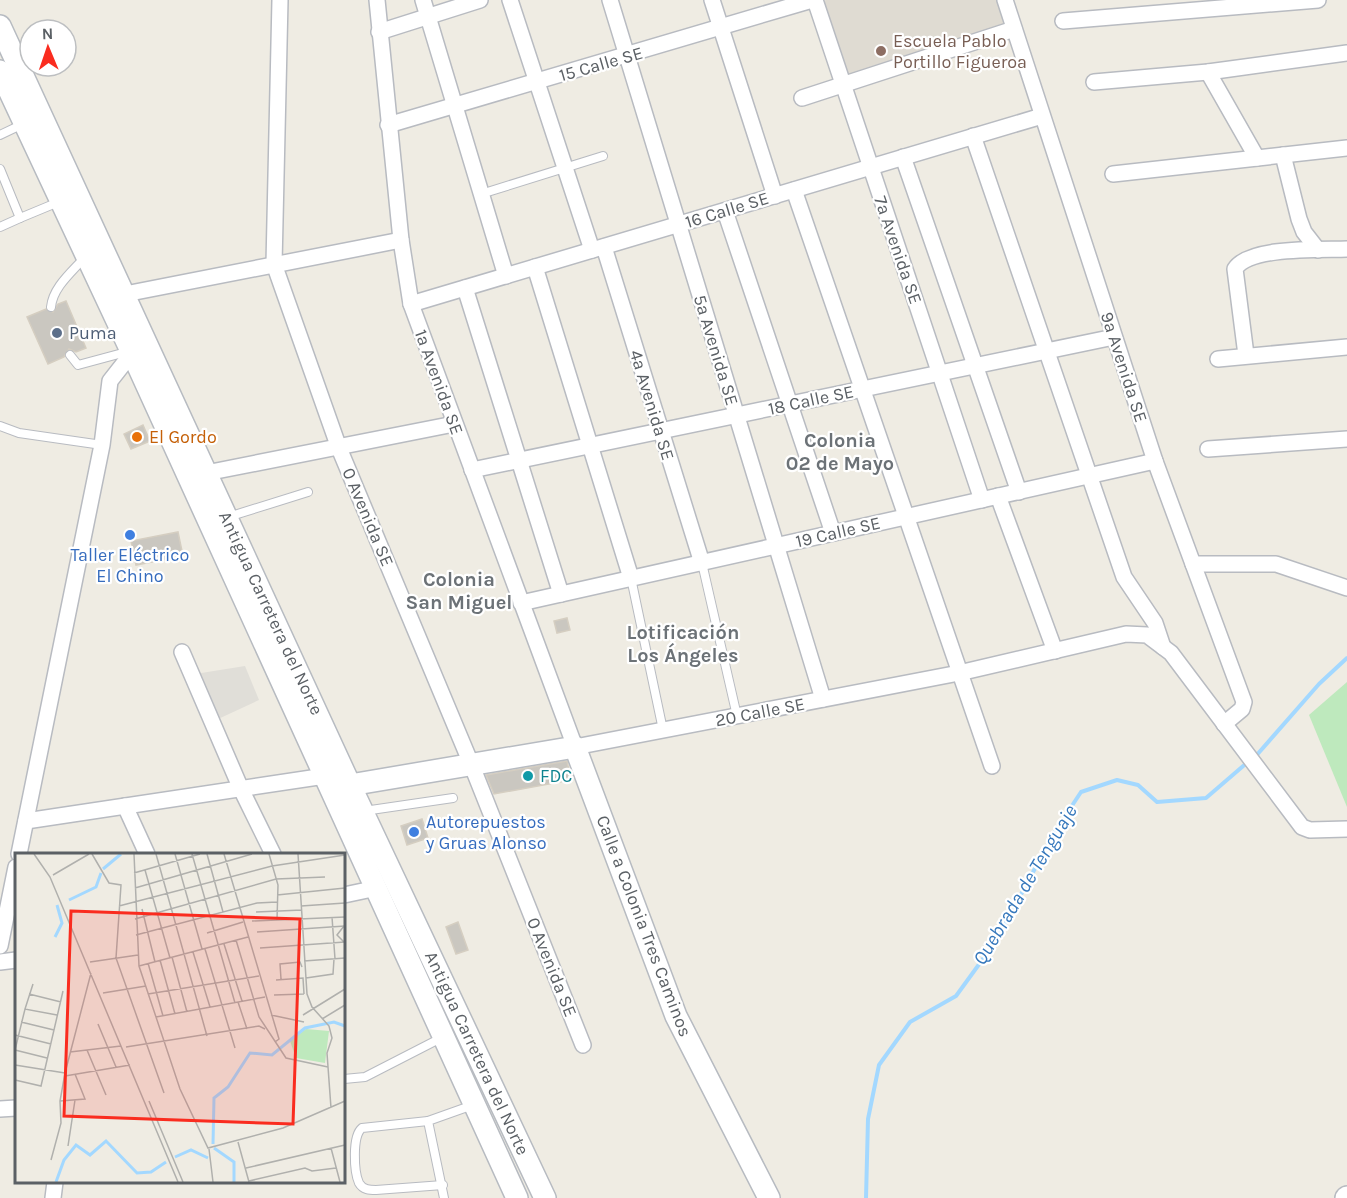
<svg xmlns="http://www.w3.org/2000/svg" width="1347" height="1198" viewBox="0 0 1347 1198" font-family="Karla,sans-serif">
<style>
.industrial{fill:#e0ded8}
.education{fill:#dfdbd2}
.green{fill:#bee9bd}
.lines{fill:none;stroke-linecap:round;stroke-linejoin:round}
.stream{stroke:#a3d8ff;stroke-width:4}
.building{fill:#cac7c0;stroke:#d5cec1;stroke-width:1.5}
.lane-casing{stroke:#b8bbc1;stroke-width:10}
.street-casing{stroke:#b8bbc1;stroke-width:18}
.secondary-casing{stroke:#b7bbc1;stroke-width:24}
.lane{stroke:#fff;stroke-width:8}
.street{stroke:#fff;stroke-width:15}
.secondary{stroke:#fff;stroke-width:21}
.education-dot{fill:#8d6e63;stroke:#fff;stroke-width:2}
.service-dot{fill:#5c6f8a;stroke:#fff;stroke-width:2}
.food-dot{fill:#e8710a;stroke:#fff;stroke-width:2}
.shop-dot{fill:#3f7fe0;stroke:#fff;stroke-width:2}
.culture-dot{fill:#0f9aa8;stroke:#fff;stroke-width:2}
.labels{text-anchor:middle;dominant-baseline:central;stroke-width:4.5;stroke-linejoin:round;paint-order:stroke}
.education-label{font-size:18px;fill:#785e54;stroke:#fff;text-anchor:start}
.street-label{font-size:18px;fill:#5b6065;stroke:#fff}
.service-label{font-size:18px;fill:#4e5e75;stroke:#fff;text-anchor:start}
.food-label{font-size:18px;fill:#c56008;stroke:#fff;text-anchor:start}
.shop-label{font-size:18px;fill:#366cbe;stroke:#fff}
.culture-label{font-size:18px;fill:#0d838f;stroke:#fff;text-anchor:start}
.neighbourhood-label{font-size:20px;font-weight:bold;fill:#6c7277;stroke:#fff}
.water-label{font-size:20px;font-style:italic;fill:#3678bc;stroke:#fff}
.inset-river{fill:none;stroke:#a3d8ff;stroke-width:3}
.inset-road{fill:none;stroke:#b0b0ad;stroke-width:1.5}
.view{fill:#fa2c1f;fill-opacity:0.15;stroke:#fa2c1f;stroke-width:3}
.inset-edge{fill:none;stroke:#5b6065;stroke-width:3}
</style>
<rect width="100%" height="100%" fill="#efece3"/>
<polygon class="industrial" points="245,666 259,700 216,720 195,674"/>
<polygon class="education" points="826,0 999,0 1007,25 845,76 821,2"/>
<polygon class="green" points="1347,682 1347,807 1309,715"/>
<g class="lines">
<g class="stream">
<polyline points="1255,757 1319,684 1347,658"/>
<polyline points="866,1198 868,1119 879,1065 910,1022 956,996 996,941 1054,833 1081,792 1117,780 1138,785 1157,802 1206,798 1249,761"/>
</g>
</g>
<g class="building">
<polygon points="66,301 86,348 76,352 69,349 64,357 48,364 27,317 46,309 53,312 58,304"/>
<polygon points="143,425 150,441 131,449 124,434"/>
<polygon points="178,532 183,556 136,565 131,541"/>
<polygon points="567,618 570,630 557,633 554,621"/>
<polygon points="567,761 571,780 494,794 486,775"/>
<polygon points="422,819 428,838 407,845 401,826"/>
<polygon points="458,922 468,950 456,954 446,927"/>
</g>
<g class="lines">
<defs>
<g id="lane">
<polyline points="0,135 23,124"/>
<polyline points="0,169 20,218 61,201"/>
<polyline points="481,194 603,156"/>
<polyline points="0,227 20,218"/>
<path d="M51 307C53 287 72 272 85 257"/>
<polyline points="70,355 78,365 130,351"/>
<polyline points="0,426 19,433 102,445"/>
<polyline points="228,517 308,492"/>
<polyline points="702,563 737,716"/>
<polyline points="631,578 663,730"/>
<polyline points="364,811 453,798"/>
<polyline points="344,1079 365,1077 443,1037"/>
<path d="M428 1121 362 1128C352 1136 354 1172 359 1183 363 1190 370 1190 376 1190L443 1185"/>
<polyline points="444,1198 428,1121 473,1105"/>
</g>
<g id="street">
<polyline points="280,0 274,264 339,448 472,766 583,1045"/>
<polyline points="377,0 401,240 411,304 575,747 959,673 1126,634 1147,635 1171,653 1302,827 1310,830 1347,829"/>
<polyline points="423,0 506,276"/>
<polyline points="510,0 592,250"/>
<polyline points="610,0 823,699"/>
<polyline points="712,0 775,196"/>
<polyline points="815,0 982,500"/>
<polyline points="1005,0 1155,461 1244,702 1242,709 1224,724"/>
<polyline points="1063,21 1318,0"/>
<polyline points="379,32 480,0"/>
<polyline points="1208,72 1257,158"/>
<polyline points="1094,82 1208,72 1347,53"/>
<polyline points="802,98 1014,29"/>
<polyline points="388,125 812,0"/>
<polyline points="973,136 1124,577 1155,623 1163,647"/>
<polyline points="1283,155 1299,219 1304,232 1318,250"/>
<polyline points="903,157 1019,492"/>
<polyline points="1113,174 1347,148"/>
<polyline points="794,190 992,766"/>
<polyline points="725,211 833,533"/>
<polyline points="604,247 702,563"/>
<polyline points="535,267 631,578"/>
<polyline points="465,288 561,594"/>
<polyline points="125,294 401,240"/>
<polyline points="411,304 1042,116"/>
<path d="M1246 355 1235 269C1249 246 1322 250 1347 249"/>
<polyline points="1218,359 1347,347"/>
<polyline points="1208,449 1347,439"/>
<polyline points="472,470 1114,337"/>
<polyline points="206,473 454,424"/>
<polyline points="998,496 1055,651"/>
<polyline points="1193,564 1276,564 1347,588"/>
<polyline points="521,603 1155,461"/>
<polyline points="182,652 241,789 273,854"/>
<polyline points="125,806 147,854"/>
<polyline points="26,821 325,776"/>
<polyline points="19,854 102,445 110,381 132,353"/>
<polyline points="344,895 377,888"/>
<polyline points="0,946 16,867"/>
<polyline points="0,962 16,960"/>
<polyline points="0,1109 16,1108"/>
<polyline points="53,1198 55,1182"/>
</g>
<g id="secondary">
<polyline points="0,26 350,785 545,1198"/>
<polyline points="0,71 132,353 517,1198"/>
<polyline points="350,785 575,747 676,1016 769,1198"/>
<polyline points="1346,1198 1347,1197"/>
</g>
</defs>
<use href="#lane" class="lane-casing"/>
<use href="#street" class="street-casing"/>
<use href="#secondary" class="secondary-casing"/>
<use href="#lane" class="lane"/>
<use href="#street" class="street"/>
<use href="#secondary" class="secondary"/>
</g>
<circle class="education-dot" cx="881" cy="51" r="6"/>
<circle class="service-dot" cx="57" cy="333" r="6"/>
<circle class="food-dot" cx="137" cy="437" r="6"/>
<g class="shop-dot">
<circle cx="130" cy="535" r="6"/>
<circle cx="414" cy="832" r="6"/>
</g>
<circle class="culture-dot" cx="528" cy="776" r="6"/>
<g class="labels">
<g class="education-label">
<text x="893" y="41">Escuela Pablo<tspan x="893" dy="21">Portillo Figueroa</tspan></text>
</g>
<g class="street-label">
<text transform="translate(601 64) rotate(-16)">15 Calle SE</text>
<text transform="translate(727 210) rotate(-17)">16 Calle SE</text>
<text transform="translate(898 250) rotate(71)">7a Avenida SE</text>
<text transform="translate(716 350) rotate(73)">5a Avenida SE</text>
<text transform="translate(1124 367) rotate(72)">9a Avenida SE</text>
<text transform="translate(439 382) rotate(70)">1a Avenida SE</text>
<text transform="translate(811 400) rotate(-12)">18 Calle SE</text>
<text transform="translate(652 405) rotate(73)">4a Avenida SE</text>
<text transform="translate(368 517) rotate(67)">0 Avenida SE</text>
<text transform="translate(838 532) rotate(-13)">19 Calle SE</text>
<text transform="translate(271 613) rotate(65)">Antigua Carretera del Norte</text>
<text transform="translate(760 712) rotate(-11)">20 Calle SE</text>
<text transform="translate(644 926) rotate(69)">Calle a Colonia Tres Caminos</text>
<text transform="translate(552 967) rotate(68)">0 Avenida SE</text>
<text transform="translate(477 1053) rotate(65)">Antigua Carretera del Norte</text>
</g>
<g class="service-label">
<text x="69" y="333">Puma</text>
</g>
<g class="food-label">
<text x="149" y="437">El Gordo</text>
</g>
<g class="shop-label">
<text x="130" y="555">Taller Eléctrico<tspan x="130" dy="21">El Chino</tspan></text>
<text x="426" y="822" text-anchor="start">Autorepuestos<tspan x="426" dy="21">y Gruas Alonso</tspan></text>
</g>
<g class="culture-label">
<text x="540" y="776">FDC</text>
</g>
<g class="neighbourhood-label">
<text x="840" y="440">Colonia<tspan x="840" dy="23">02 de Mayo</tspan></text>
<text x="459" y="579">Colonia<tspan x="459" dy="23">San Miguel</tspan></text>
<text x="683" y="632">Lotificación<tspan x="683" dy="23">Los Ángeles</tspan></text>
</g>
<g class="water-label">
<text transform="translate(1025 885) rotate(-59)">Quebrada de Tenguaje</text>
</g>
</g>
<g transform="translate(15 853)">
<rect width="330" height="330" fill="#efece3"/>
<path d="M291 176 314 178 310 210 281 205 275 188Z" fill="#bee9bd"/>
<path class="inset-river" d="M88 16 106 1M54 47 81 34 86 20M40 84 47 70 42 52M198 291 199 245 213 234 235 200 257 202 290 175 319 169 330 173M199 295 219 309V329M160 304 176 297 193 305M41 329 49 307 61 292 75 302 91 288 122 320 136 319 151 309"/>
<path class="inset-road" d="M19 1 35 24 163 329M77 1 94 30 106 32 101 105 149 240M119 1 124 113 165 236 193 295 268 275 330 248M141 1 192 183M160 1 187 96M177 1 220 150M192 1 208 59M209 1 264 186 260 189M254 1 263 32 262 67M283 1 292 141 297 154 314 173 317 185 312 200 316 255M130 17 155 105M119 20 185 1M38 22 74 1M120 35 237 1M262 42 330 35M104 53 257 13 330 2M286 53 330 50M127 56 140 109M241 59 287 57M317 64 320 106M120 66 261 26 310 24M237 68 330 64M329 73 322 82 329 89M242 79 330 73M192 80 228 69M121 82 242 50 262 49M221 87 244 164 271 205 313 214M209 91 227 148M245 95 330 89M190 96 220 195M178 99 195 154M157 104 172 159M145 107 160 161M289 108 330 105M75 109 123 102M133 110 148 163M124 113 233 84M291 125 318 121 319 106M266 126 265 111 285 109 287 114M261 127 288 125 289 141M88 140 131 133M14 141 46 149M133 141 244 123M259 142 289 141M223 149 232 176M10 156 18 131M256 162 289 169M288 162 330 136M141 164 250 144M307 166 330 152M6 169 39 177M83 171 101 214M0 182 36 191M111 194 244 173 250 176M0 197 10 156 42 162M0 197 32 205M72 197 91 242M55 199 106 193M0 212 50 220M50 223 115 212M0 227 26 233 48 138M45 248 70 246 60 221M134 248 168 329M223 289 234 329M53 293 60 247M316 295 325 329M194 296 198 329M36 307 46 270 45 248 50 220 76 120M231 315 330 292M234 328 290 315 297 318 321 315"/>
<path class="view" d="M56 58 285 66 278 271 49 263Z"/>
<rect width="330" height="330" class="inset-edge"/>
</g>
<g transform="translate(48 48) rotate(358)"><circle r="28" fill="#ffffff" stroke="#bdbfc1" stroke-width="1.5"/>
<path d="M0-4.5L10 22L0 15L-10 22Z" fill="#fa2c1f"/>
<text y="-9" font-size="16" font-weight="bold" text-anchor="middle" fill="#5b6065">N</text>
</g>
</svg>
